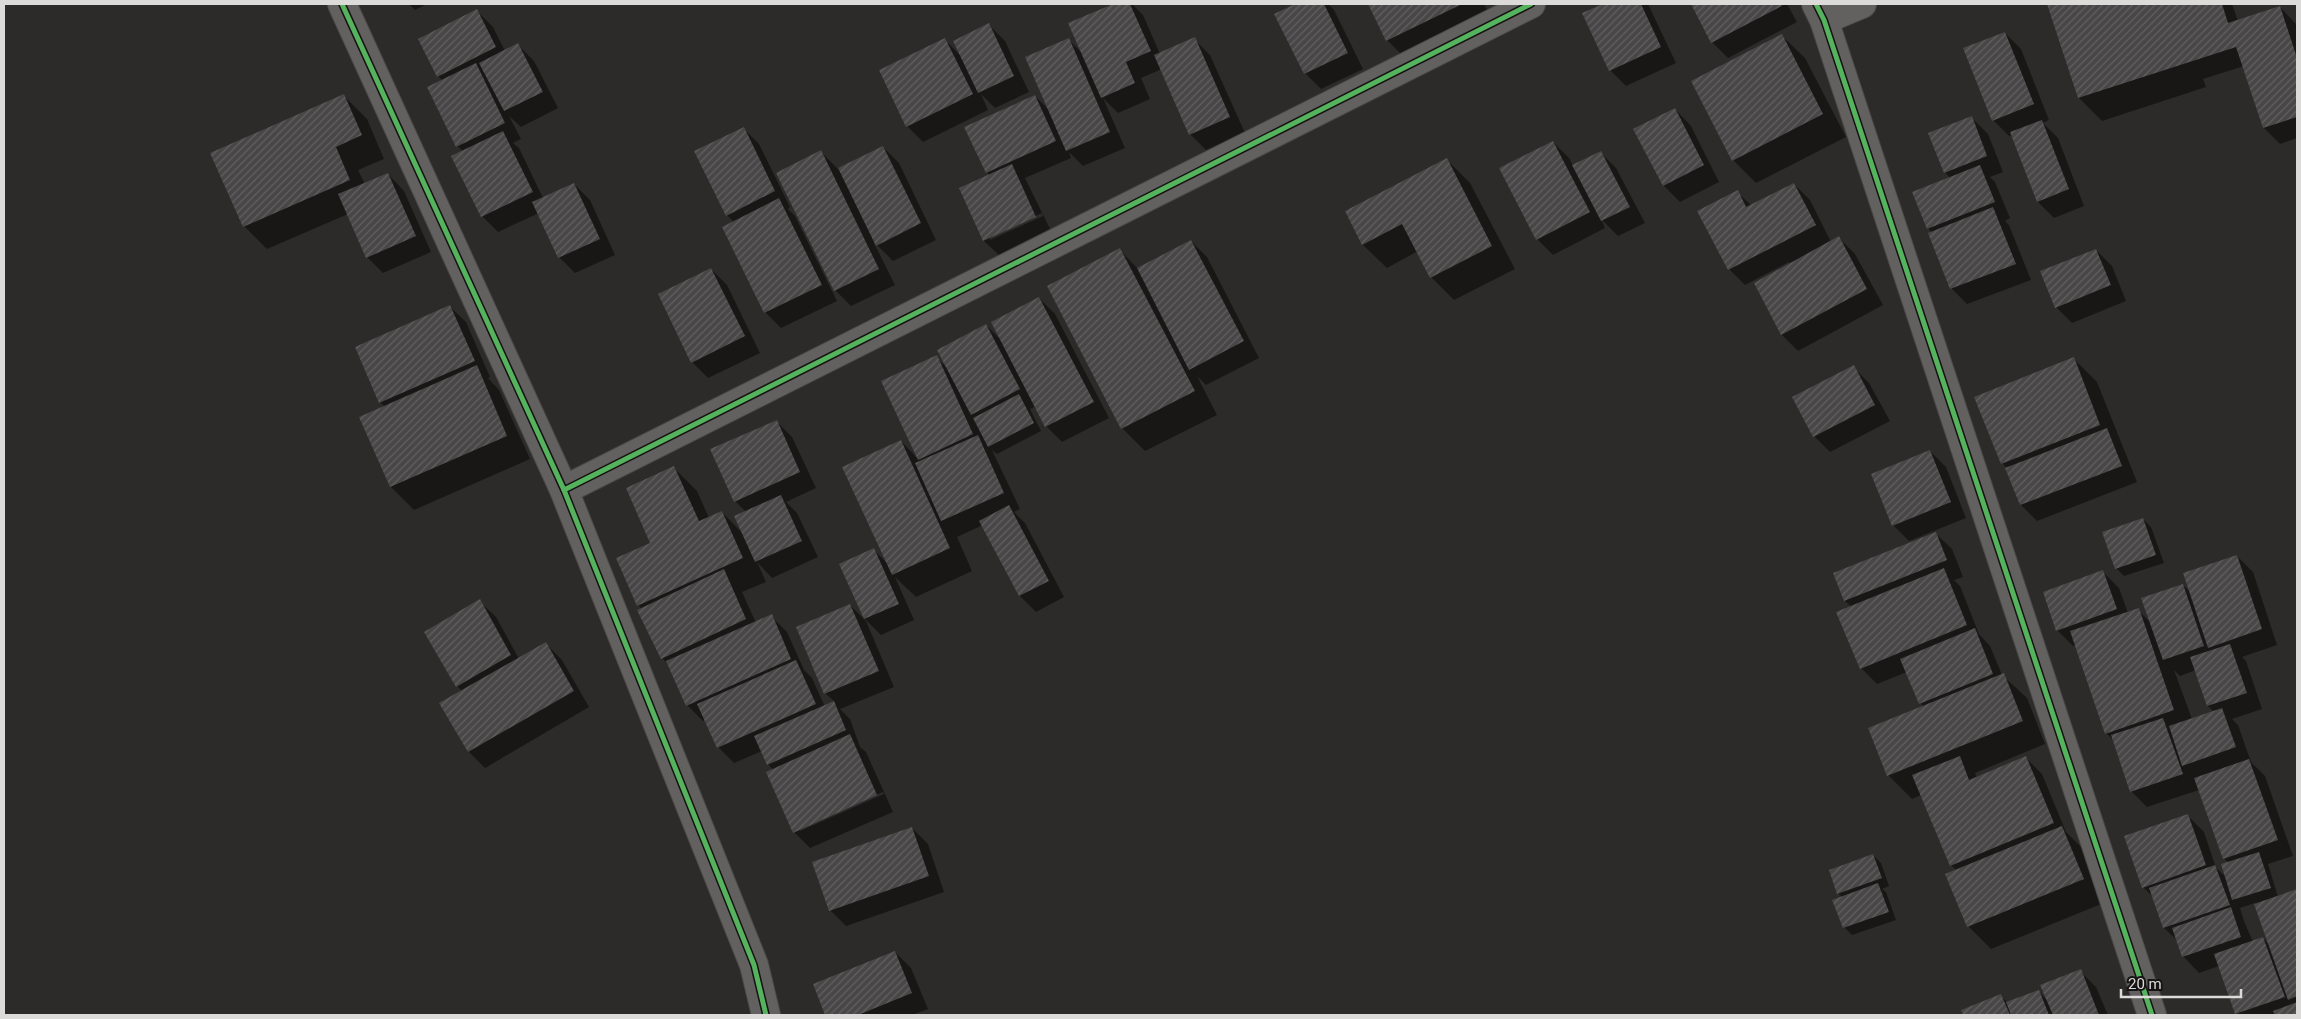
<svg xmlns="http://www.w3.org/2000/svg" width="2301" height="1019" viewBox="0 0 2301 1019" font-family="Roboto,sans-serif">
<style>
.shadow{fill:#0007;fill-rule:evenodd}
.building{fill:url(#building-hatch)}
.lines{fill:none;stroke-linecap:round;stroke-linejoin:round}
.minor-casing{stroke:#4a4847;stroke-width:30}
.minor{stroke:#636160;stroke-width:28}
.cycleway-casing{stroke:#151313;stroke-width:8}
.cycleway{stroke:#56b35d;stroke-width:5}
</style>
<defs>
<pattern id="building-hatch" width="6" height="6" patternUnits="userSpaceOnUse" patternTransform="scale(1.25)"><rect width="6" height="6" fill="#484646"/><path d="M-1 1l2-2M0 6l6-6M5 7l2-2" fill="none" stroke="#626060"/></pattern>
</defs>
<rect width="100%" height="100%" fill="#2d2b2a"/>
<g class="shadow">
<polygon points="409,4 427,4 415,10"/>
<path d="M1116 4H1132L1143 15 1160 54 1194 39 1210 55 1245 133 1206 150 1190 134 1162 69 1141 78 1150 99 1118 113 1103 98 1125 148 1083 166 1069 152 1071 158 1025 178 1052 233 1001 257 984 241 961 189 990 176 987 172 1035 96 1050 111 1069 40 1084 55 1070 24ZM1042 213 1043 216 990 240V237Z"/>
<polygon points="1298,4 1328,4 1334,10 1363,69 1321,89 1305,73 1276,14"/>
<polygon points="1369,4 1484,4 1494,23 1410,63 1387,40"/>
<polygon points="1606,4 1648,4 1676,63 1626,86 1610,70 1584,13"/>
<polygon points="1692,4 1787,4 1797,22 1728,58 1712,42"/>
<polygon points="2048,4 2232,4 2238,21 2280,7 2296,24 2297,28 2297,138 2280,144 2264,128 2244,66 2203,79 2206,87 2102,121 2079,98"/>
<polygon points="477,11 493,27 505,51 518,45 534,61 558,108 521,127 509,116 521,139 513,143 519,148 543,198 574,184 590,200 615,255 575,273 559,257 539,213 498,232 482,216 453,156 463,151 457,146 443,81 438,76"/>
<polygon points="989,25 1005,41 1029,92 995,108 981,94 988,110 923,142 907,126 945,40 960,55"/>
<polygon points="2005,33 2021,49 2049,120 2043,123 2058,138 2084,206 2054,218 2038,202 2012,135 2009,136 1993,120"/>
<polygon points="1781,35 1805,58 1846,137 1756,183 1733,160"/>
<polygon points="344,96 367,119 384,159 358,170 365,184 388,174 404,191 431,252 383,273 367,257 348,214 267,249 244,226"/>
<polygon points="1675,109 1691,126 1719,182 1680,202 1664,186 1635,130"/>
<polygon points="1972,118 1988,134 2003,172 1990,177 1995,182 2010,218 2005,221 2009,225 2031,280 1967,304 1951,288 1932,233 1928,228 1950,178 1945,172"/>
<polygon points="743,128 759,144 790,207 788,209 795,216 837,301 781,328 765,312 734,222 727,215"/>
<polygon points="1553,142 1569,158 1573,166 1600,152 1616,168 1645,223 1618,236 1601,219 1605,228 1553,255 1537,239"/>
<polygon points="883,147 899,163 936,240 893,261 873,241 895,285 851,306 835,290 821,152 838,169"/>
<polygon points="1447,160 1470,183 1515,269 1454,300 1431,277 1418,251 1387,268 1363,245 1346,212"/>
<polygon points="1794,184 1810,200 1831,242 1839,238 1855,254 1883,305 1798,351 1782,335 1755,284 1790,264 1789,262 1745,285 1729,269 1737,192 1752,206"/>
<polygon points="1191,241 1207,257 1259,358 1206,385 1197,376 1217,415 1145,451 1122,428 1120,250 1138,269"/>
<polygon points="2096,250 2112,266 2126,301 2072,323 2056,307"/>
<polygon points="711,269 727,285 760,353 708,378 692,362"/>
<polygon points="1039,298 1055,314 1109,418 1062,442 1046,426 1036,406 1030,409 1041,431 997,454 992,450 1020,509 1014,512 1025,523 1064,597 1036,612 1020,596 983,525 957,537 972,571 916,597 895,577 914,620 881,635 865,619 841,564 874,550 887,563 901,441 917,458 936,357 947,368 986,325 1001,340"/>
<polygon points="449,306 466,322 490,377 488,378 499,390 530,459 414,510 391,487 385,407 380,402"/>
<polygon points="2074,359 2097,382 2137,482 2037,521 2021,505 2008,469 2002,463"/>
<polygon points="1853,367 1869,383 1890,421 1830,452 1814,436"/>
<path d="M776 421 792 437 816 488 786 502 797 513 818 557 772 578 757 562 766 582 742 592 756 623 771 616 787 632 804 670 812 678 825 707 835 702 825 693 850 605 866 621 894 687 840 709 850 719 860 747 866 752 893 812 810 848 794 832 773 770 768 764 762 751 734 763 718 747 706 720 703 721 687 705 670 666 662 658 642 609 638 605 652 544 674 468 697 491 709 518 722 512 743 534 746 512 735 501ZM883 792 884 794 800 831V828Z"/>
<polygon points="1930,451 1946,467 1966,518 1909,541 1893,525"/>
<polygon points="2143,519 2151,527 2164,563 2124,576 2116,568"/>
<polygon points="1935,533 1952,549 1963,577 1954,580 1960,586 1979,634 1990,646 2002,675 2027,698 2045,744 1975,773 1977,778 2026,758 2042,774 2066,832 2085,851 2106,902 1991,949 1968,926 1956,870 1951,865 1921,795 1912,799 1888,775 1870,729 1923,707 1907,672 1877,684 1861,668 1852,607 1845,601 1834,573"/>
<path d="M2237 556 2253 572 2277 645 2242 657 2246 661 2262 709 2232 719 2238 725 2251 762 2265 776 2293 856 2268 864 2278 897 2297 890V1015H2239L2219 966 2199 973 2183 956 2178 941 2164 928 2154 898 2143 887 2188 816 2204 832 2216 868 2227 878 2228 863 2224 858 2199 790 2147 807 2131 791 2114 741 2106 733 2076 645 2073 646 2057 630 2103 572 2119 588 2128 613 2138 610 2151 623 2183 585 2191 593ZM2174 670 2180 676 2196 670 2208 706 2214 712 2192 719ZM2255 903 2270 946 2263 938 2253 942 2244 921 2240 908Z"/>
<polygon points="479,601 496,617 519,659 546,644 562,660 589,707 485,768 469,752 462,691 457,686 426,632"/>
<polygon points="912,828 928,844 944,892 846,926 830,910"/>
<polygon points="1873,855 1881,863 1889,886 1882,889 1886,892 1896,920 1852,935 1844,927 1842,897 1838,893"/>
<polygon points="895,952 911,968 928,1009 912,1015 827,1015 814,985"/>
<polygon points="2080,971 2096,987 2108,1015 1964,1015 1963,1011 2001,996 2008,1003 2038,991 2048,1001"/>
</g>
<g class="building">
<polygon points="1113,4 1130,4 1151,51 1126,62 1135,83 1101,98 1068,23"/>
<polygon points="1295,4 1324,4 1348,53 1304,74 1274,14"/>
<polygon points="1368,4 1462,4 1386,41"/>
<polygon points="1603,4 1641,4 1661,47 1609,71 1582,13"/>
<polygon points="1691,4 1781,4 1782,6 1711,43"/>
<polygon points="2047,4 2222,4 2228,23 2280,6 2297,58 2297,117 2263,128 2236,47 2078,98"/>
<polygon points="477,9 496,47 437,77 418,39"/>
<polygon points="989,23 1014,76 978,93 953,41"/>
<polygon points="2005,32 2034,104 1992,121 1963,48"/>
<polygon points="1782,34 1823,114 1732,161 1691,81"/>
<polygon points="1195,37 1230,117 1189,135 1154,55"/>
<polygon points="945,38 973,94 906,127 879,70"/>
<polygon points="1069,38 1110,132 1066,151 1025,57"/>
<polygon points="518,43 543,92 504,111 479,63"/>
<polygon points="476,63 505,123 456,147 427,87"/>
<polygon points="344,94 362,135 336,147 350,180 243,227 210,153"/>
<polygon points="1035,95 1056,141 986,173 964,127"/>
<polygon points="1675,108 1704,165 1663,186 1633,129"/>
<polygon points="1972,116 1987,156 1944,173 1928,133"/>
<polygon points="2042,120 2069,189 2037,202 2010,132"/>
<polygon points="744,127 775,191 726,216 694,151"/>
<polygon points="503,131 533,192 481,217 451,156"/>
<polygon points="1553,141 1590,212 1536,240 1499,168"/>
<polygon points="883,146 921,223 876,246 838,168"/>
<polygon points="821,150 879,269 834,291 776,173"/>
<polygon points="1601,151 1630,207 1601,221 1572,165"/>
<polygon points="1447,158 1492,246 1430,278 1402,224 1362,245 1345,211"/>
<polygon points="1012,164 1036,217 983,241 959,188"/>
<polygon points="1980,165 1995,202 1927,229 1912,192"/>
<polygon points="388,173 416,236 366,258 338,194"/>
<polygon points="574,183 600,239 558,258 532,202"/>
<polygon points="1794,183 1816,225 1728,270 1697,211 1738,190 1746,207"/>
<polygon points="779,198 822,285 764,313 722,227"/>
<polygon points="1993,207 2016,264 1950,289 1928,233"/>
<polygon points="1839,236 1867,289 1781,335 1754,283"/>
<polygon points="1191,240 1244,341 1189,370 1137,268"/>
<polygon points="1120,248 1195,391 1121,429 1047,286"/>
<polygon points="2096,249 2111,285 2055,308 2040,271"/>
<polygon points="711,268 745,336 691,363 658,294"/>
<polygon points="1039,297 1094,402 1045,427 991,322"/>
<polygon points="450,305 475,361 379,403 355,347"/>
<polygon points="986,324 1020,389 971,415 937,350"/>
<polygon points="937,355 973,434 918,460 881,381"/>
<polygon points="2074,357 2100,425 2001,464 1974,397"/>
<polygon points="477,365 507,436 390,487 359,417"/>
<polygon points="1854,365 1875,405 1813,437 1792,397"/>
<polygon points="1019,394 1034,423 988,447 973,418"/>
<polygon points="777,420 800,472 734,502 710,449"/>
<polygon points="2107,428 2122,466 2020,505 2005,468"/>
<polygon points="978,435 1004,493 941,521 915,463"/>
<polygon points="901,440 950,548 892,575 842,467"/>
<polygon points="1930,450 1951,502 1892,526 1871,474"/>
<polygon points="674,466 699,521 722,511 743,558 637,606 616,558 650,543 626,488"/>
<polygon points="781,495 802,541 755,562 734,516"/>
<polygon points="1009,505 1049,581 1019,596 979,521"/>
<polygon points="2143,518 2156,555 2115,569 2102,532"/>
<polygon points="1936,532 1947,560 1844,601 1833,573"/>
<polygon points="874,548 899,604 864,619 839,564"/>
<polygon points="2237,555 2262,629 2208,648 2183,573"/>
<polygon points="1944,568 1967,625 1860,669 1836,612"/>
<polygon points="724,569 746,619 661,659 637,610"/>
<polygon points="2103,570 2117,609 2056,631 2043,592"/>
<polygon points="2183,584 2204,646 2163,660 2141,598"/>
<polygon points="480,599 511,655 456,687 424,632"/>
<polygon points="850,604 879,671 824,694 796,627"/>
<polygon points="2139,608 2174,710 2105,734 2070,631"/>
<polygon points="772,614 791,659 686,706 666,661"/>
<polygon points="1975,628 1993,674 1919,704 1900,659"/>
<polygon points="546,642 574,691 468,752 439,703"/>
<polygon points="2230,644 2247,693 2207,706 2190,657"/>
<polygon points="796,660 816,704 717,748 697,704"/>
<polygon points="2004,673 2023,721 1887,776 1868,728"/>
<polygon points="834,701 846,730 767,765 754,736"/>
<polygon points="2222,708 2236,747 2182,766 2169,726"/>
<polygon points="2163,718 2183,774 2130,792 2111,735"/>
<polygon points="850,734 877,795 793,833 766,772"/>
<polygon points="1960,756 1969,780 2026,756 2054,823 1950,866 1912,775"/>
<polygon points="2249,759 2278,840 2223,859 2194,778"/>
<polygon points="2188,814 2206,865 2142,888 2124,836"/>
<polygon points="2062,826 2084,879 1967,927 1945,874"/>
<polygon points="912,827 929,876 829,911 812,862"/>
<polygon points="2259,852 2271,888 2232,900 2221,864"/>
<polygon points="1873,854 1882,878 1837,894 1829,870"/>
<polygon points="2215,865 2230,905 2163,928 2149,888"/>
<polygon points="1878,883 1889,912 1843,928 1832,900"/>
<polygon points="2297,889 2297,996 2288,1000 2254,904"/>
<polygon points="2231,907 2241,937 2182,957 2172,928"/>
<polygon points="2263,937 2285,997 2235,1014 2214,954"/>
<polygon points="895,951 912,993 858,1015 825,1015 813,984"/>
<polygon points="2081,969 2099,1015 2053,1015 2040,985"/>
<polygon points="2039,990 2049,1015 2011,1015 2006,1002"/>
<polygon points="2001,994 2010,1015 1963,1015 1961,1010"/>
<polygon points="2297,1002 2297,1015 2275,1015 2273,1011"/>
</g>
<g class="lines">
<defs>
<g id="minor">
<polyline points="342,4 564,490 754,965 766,1015"/>
<polyline points="1816,4 1824,20 2152,1015"/>
<polyline points="1824,20 1862,4"/>
<polyline points="564,490 1531,4"/>
</g>
</defs>
<use href="#minor" class="minor-casing"/>
<use href="#minor" class="minor"/>
<defs>
<g id="cycleway">
<polyline points="342,4 564,490 754,965 766,1015"/>
<polyline points="1816,4 1824,20 2152,1015"/>
<polyline points="564,490 1531,4"/>
</g>
</defs>
<use href="#cycleway" class="cycleway-casing"/>
<use href="#cycleway" class="cycleway"/>
</g>
<rect width="2301" height="1019" fill="none" stroke="#dddbda" stroke-width="10"/>
<path d="M2121 989v8h120v-8" fill="none" stroke="#dddbda" stroke-width="2.5"/>
<text x="2128" y="989" font-size="15" fill="#dddbda" stroke="#151313" stroke-width="4" paint-order="stroke">20 m</text>
</svg>
